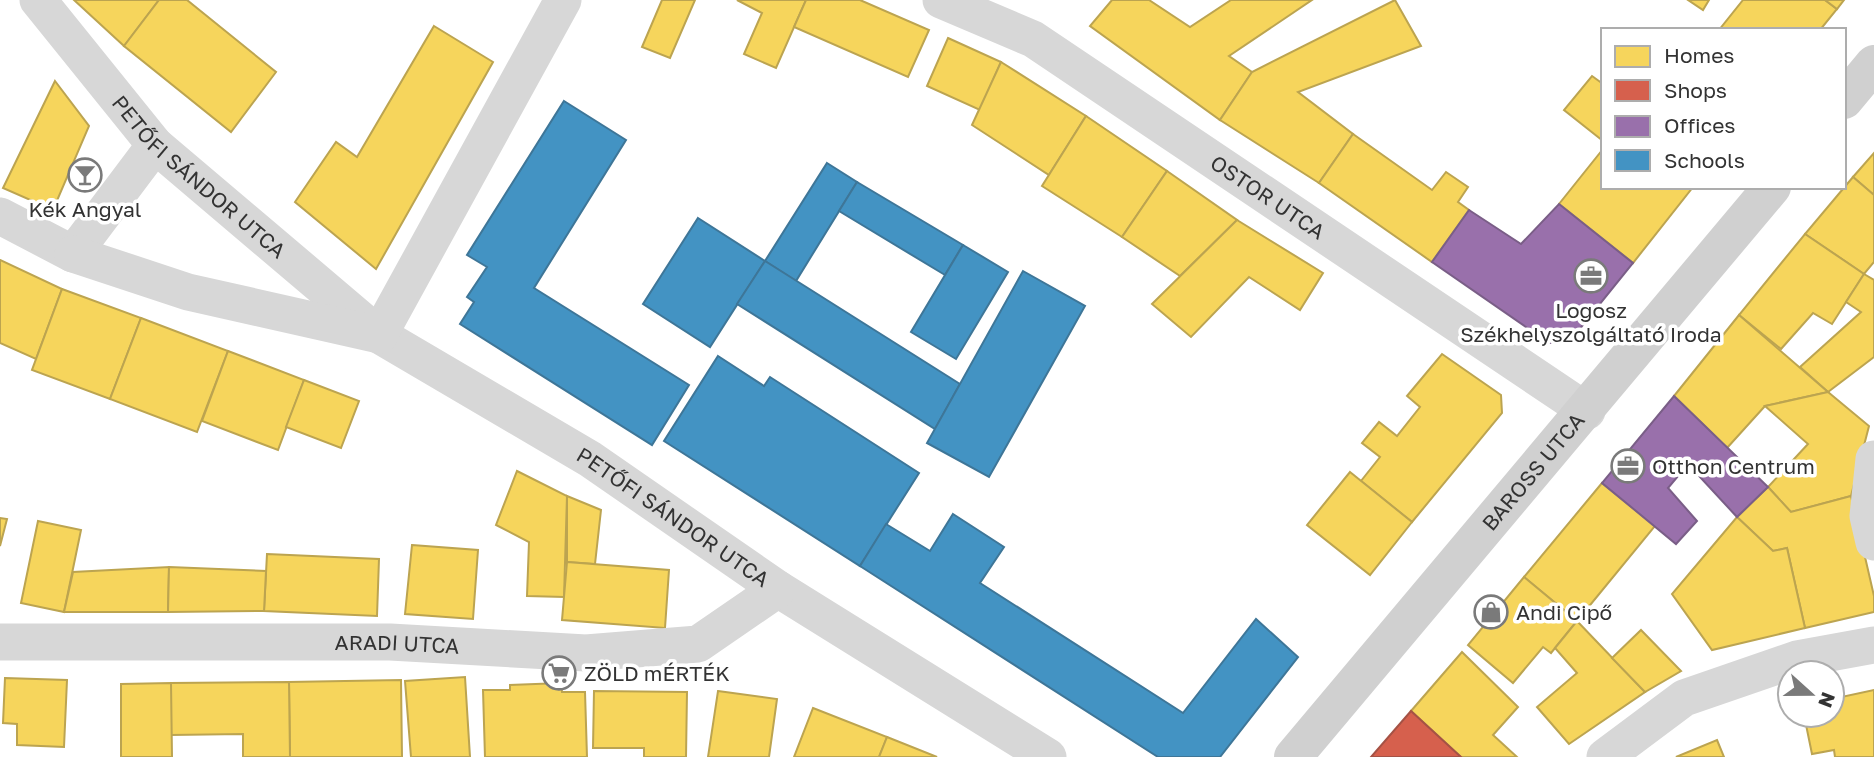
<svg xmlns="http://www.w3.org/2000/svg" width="1874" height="757" viewBox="0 0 1874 757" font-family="'Golos Text',sans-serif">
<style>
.homes{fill:#f6d55c;stroke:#bca450;stroke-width:2}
.shops{fill:#d6604d;stroke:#a55245;stroke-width:2}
.offices{fill:#9970ab;stroke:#7a5e87;stroke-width:2}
.schools{fill:#4393c3;stroke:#3e7698;stroke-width:2}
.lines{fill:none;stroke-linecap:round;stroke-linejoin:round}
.street{stroke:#d7d7d7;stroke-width:37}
.secondary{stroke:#d0d0d0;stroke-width:38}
.labels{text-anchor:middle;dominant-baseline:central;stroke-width:7;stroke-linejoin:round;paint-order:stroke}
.street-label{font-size:21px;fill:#333;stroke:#fff}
.poi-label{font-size:21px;fill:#333;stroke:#fff;text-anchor:start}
</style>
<rect width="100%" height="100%" fill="#fff"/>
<g class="homes">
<polygon points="74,0 159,0 124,46"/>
<polygon points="159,0 187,0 276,72 231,132 124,46"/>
<polygon points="662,0 695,0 670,58 642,47"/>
<polygon points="737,0 806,0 776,68 744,54 762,13"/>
<polygon points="806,0 860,0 929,30 908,77 794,27"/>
<polygon points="1112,0 1149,0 1190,27 1231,0 1312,0 1229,56 1252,72 1220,120 1090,26"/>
<polygon points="1395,0 1421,46 1298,92 1353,134 1319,183 1220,120 1252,72"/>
<polygon points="1688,0 1709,0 1703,10"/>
<polygon points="1743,0 1825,0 1837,9 1820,30 1719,30"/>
<polygon points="1825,0 1844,0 1837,9"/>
<polygon points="434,26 493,62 376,269 295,202 336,142 357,157"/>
<polygon points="948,38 1001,62 980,110 927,86"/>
<polygon points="1001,62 1086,116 1049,175 972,125"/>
<polygon points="1592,76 1603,84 1603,141 1564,110"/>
<polygon points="55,81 89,126 53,210 3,188"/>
<polygon points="1086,116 1167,171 1122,237 1042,186"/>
<polygon points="1353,134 1432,190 1446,172 1468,187 1458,202 1469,210 1432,262 1319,183"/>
<polygon points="1603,149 1603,187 1693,187 1633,263 1559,204"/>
<polygon points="1874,153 1874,195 1853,177"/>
<polygon points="1167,171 1237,220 1180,276 1122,237"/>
<polygon points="1853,177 1874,195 1874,262 1864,274 1805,234"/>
<polygon points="1237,220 1323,273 1300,310 1249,277 1191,337 1152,304"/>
<polygon points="1805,234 1864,274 1832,324 1813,313 1781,349 1739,315"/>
<polygon points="0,260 62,289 36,359 0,343"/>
<polygon points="1864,274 1874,280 1874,357 1828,392 1800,367 1861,312 1846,302"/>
<polygon points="62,289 141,318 110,399 32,370"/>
<polygon points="1739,315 1828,392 1765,406 1727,448 1674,396"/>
<polygon points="141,318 228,351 197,432 110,399"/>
<polygon points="228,351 304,380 278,450 202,421"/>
<polygon points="1442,354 1501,395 1502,413 1412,522 1361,481 1380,457 1362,443 1379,422 1397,436 1420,407 1407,396"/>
<polygon points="304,380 359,401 341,448 286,427"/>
<polygon points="1828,392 1869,426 1851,496 1791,512 1768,487 1808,444 1765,406"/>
<polygon points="517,471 567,496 564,597 527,596 529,542 496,525"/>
<polygon points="1350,472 1412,522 1370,575 1307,525"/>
<polygon points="1602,483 1655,526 1577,621 1524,577"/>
<polygon points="1768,487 1791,512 1851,496 1874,596 1874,612 1805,628 1787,548 1773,551 1737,517"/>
<polygon points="567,496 601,510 595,564 567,562"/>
<polygon points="1737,517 1773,551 1787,548 1805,628 1712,650 1672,594"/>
<polygon points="0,518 7,519 0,546"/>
<polygon points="38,521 81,530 64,612 21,603"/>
<polygon points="412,545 478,550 473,619 405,614"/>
<polygon points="267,554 379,559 377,616 264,611"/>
<polygon points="567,562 669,570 665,628 562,620"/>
<polygon points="169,567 168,612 64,612 73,572"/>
<polygon points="169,567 266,571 264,611 168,612"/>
<polygon points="1524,577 1577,621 1551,653 1543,647 1513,683 1468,645"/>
<polygon points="1577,621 1645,692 1569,744 1537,707 1577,673 1555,648"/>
<polygon points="1641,630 1681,671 1645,692 1612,658"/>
<polygon points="1462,652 1518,707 1493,735 1517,757 1461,757 1411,711"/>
<polygon points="465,677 470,757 411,757 405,681"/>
<polygon points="5,678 67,680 64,747 17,745 17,724 3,723"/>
<polygon points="401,680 402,757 290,757 289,682"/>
<polygon points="289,682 290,757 243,757 243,734 171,735 171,683"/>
<polygon points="171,683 172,757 121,757 121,684"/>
<polygon points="561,683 562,692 585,692 587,757 485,757 483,690 510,690 510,685"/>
<polygon points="1874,690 1874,757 1835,757 1834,750 1812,754 1804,715 1832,715 1832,699"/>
<polygon points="594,691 687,692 686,757 644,757 644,748 593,748"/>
<polygon points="718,691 777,699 769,757 708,757"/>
<polygon points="813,708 887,737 879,757 794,757"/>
<polygon points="887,737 937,757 879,757"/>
<polygon points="1717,740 1724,757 1676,757"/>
</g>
<polygon class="shops" points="1411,711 1461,757 1371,757"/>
<g class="offices">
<polygon points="1559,204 1633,263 1570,341 1549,343 1432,262 1469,210 1521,244"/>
<polygon points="1674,396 1768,487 1737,517 1688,464 1668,488 1697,521 1676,544 1602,483"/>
</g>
<g class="schools">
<polygon points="564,101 626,140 534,288 689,385 652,445 460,324 474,302 467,297 487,267 467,255"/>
<polygon points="827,163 857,182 796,281 765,261"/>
<polygon points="857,182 963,245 945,275 839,211"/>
<polygon points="698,218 765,261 710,347 643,304"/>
<polygon points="963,245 1008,272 956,359 911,332"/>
<polygon points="765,261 960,384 935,429 737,304"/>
<polygon points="1023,271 1085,306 989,477 927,443"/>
<polygon points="718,356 764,386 770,377 919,473 860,566 664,441"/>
<polygon points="953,514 1004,547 980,583 1183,713 1256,619 1298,657 1220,757 1158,757 860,566 886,524 930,551"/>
</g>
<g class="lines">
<g class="street">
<path id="s1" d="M38 0 155 145 379 335 590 459 778 589 1048 757"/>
<path id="s2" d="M941 0 1033 39 1587 411"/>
<polyline points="0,216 73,254 155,145"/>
<polyline points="73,254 188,292 379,335 563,0"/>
<polyline points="1874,459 1868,516 1874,542"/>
<path id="s3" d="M0 642H390L586 653 698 644 778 589"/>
<polyline points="1605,757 1684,698 1797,659 1874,645"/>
</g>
<g class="secondary">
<polyline points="1844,100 1874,64"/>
<path id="s4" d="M1293 757 1772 187"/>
</g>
</g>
<defs>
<symbol id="bar-ring" viewBox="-11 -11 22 22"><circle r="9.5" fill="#fff" stroke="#7a7a7a" stroke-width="1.5"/><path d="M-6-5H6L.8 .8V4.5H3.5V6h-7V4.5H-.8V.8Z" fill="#7a7a7a"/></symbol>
<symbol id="office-ring" viewBox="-11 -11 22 22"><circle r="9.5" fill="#fff" stroke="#7a7a7a" stroke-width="1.5"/><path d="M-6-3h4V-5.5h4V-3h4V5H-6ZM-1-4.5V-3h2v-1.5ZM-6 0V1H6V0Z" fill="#7a7a7a"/></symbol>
<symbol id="shop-ring" viewBox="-11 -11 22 22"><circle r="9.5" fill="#fff" stroke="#7a7a7a" stroke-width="1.5"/><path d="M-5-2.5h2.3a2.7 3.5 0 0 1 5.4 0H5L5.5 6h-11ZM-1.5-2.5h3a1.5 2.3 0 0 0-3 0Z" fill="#7a7a7a"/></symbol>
<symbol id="supermarket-ring" viewBox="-11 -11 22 22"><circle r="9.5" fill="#fff" stroke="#7a7a7a" stroke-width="1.5"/><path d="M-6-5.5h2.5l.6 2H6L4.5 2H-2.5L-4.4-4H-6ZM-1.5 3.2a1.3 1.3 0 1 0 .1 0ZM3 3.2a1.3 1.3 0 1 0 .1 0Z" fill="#7a7a7a"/></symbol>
</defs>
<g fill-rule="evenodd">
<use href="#bar-ring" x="66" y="156" width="38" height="38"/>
<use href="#office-ring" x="1572" y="257" width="38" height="38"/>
<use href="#office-ring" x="1609" y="447" width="38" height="38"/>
<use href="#shop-ring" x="1472" y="593" width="38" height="38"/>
<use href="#supermarket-ring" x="540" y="654" width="38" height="38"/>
</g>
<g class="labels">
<g class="street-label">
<text stroke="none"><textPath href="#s1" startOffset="240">PETŐFI SÁNDOR UTCA</textPath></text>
<text stroke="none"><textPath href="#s2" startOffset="383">OSTOR UTCA</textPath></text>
<text stroke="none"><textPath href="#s4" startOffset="373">BAROSS UTCA</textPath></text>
<text stroke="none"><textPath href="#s1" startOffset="826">PETŐFI SÁNDOR UTCA</textPath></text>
<text stroke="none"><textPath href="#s3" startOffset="397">ARADI UTCA</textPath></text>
</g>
<g class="poi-label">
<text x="85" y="209" text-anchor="middle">Kék Angyal</text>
<text x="1591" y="310" text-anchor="middle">Logosz<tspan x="1591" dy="24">Székhelyszolgáltató Iroda</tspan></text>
<text x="1652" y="466">Otthon Centrum</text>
<text x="1516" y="612">Andi Cipő</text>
<text x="584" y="673">ZÖLD mÉRTÉK</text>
</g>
</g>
<rect x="1601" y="28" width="245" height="161" fill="#ffffff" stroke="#adadad" stroke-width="2"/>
<rect x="1615" y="46" width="35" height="21" fill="#f6d55c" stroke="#adadad" stroke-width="2"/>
<text x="1664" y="63" font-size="21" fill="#333333">Homes</text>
<rect x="1615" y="80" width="35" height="21" fill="#d6604d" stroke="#adadad" stroke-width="2"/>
<text x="1664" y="98" font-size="21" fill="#333333">Shops</text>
<rect x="1615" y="116" width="35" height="21" fill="#9970ab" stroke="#adadad" stroke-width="2"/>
<text x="1664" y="133" font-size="21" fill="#333333">Offices</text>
<rect x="1615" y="150" width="35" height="21" fill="#4393c3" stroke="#adadad" stroke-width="2"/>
<text x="1664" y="168" font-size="21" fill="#333333">Schools</text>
<g transform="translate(1811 694) rotate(111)"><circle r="33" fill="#ffffff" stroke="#adadad" stroke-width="2"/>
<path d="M0-5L12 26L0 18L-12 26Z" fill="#7a7a7a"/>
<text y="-10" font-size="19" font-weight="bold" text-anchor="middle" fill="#333333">N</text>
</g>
</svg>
